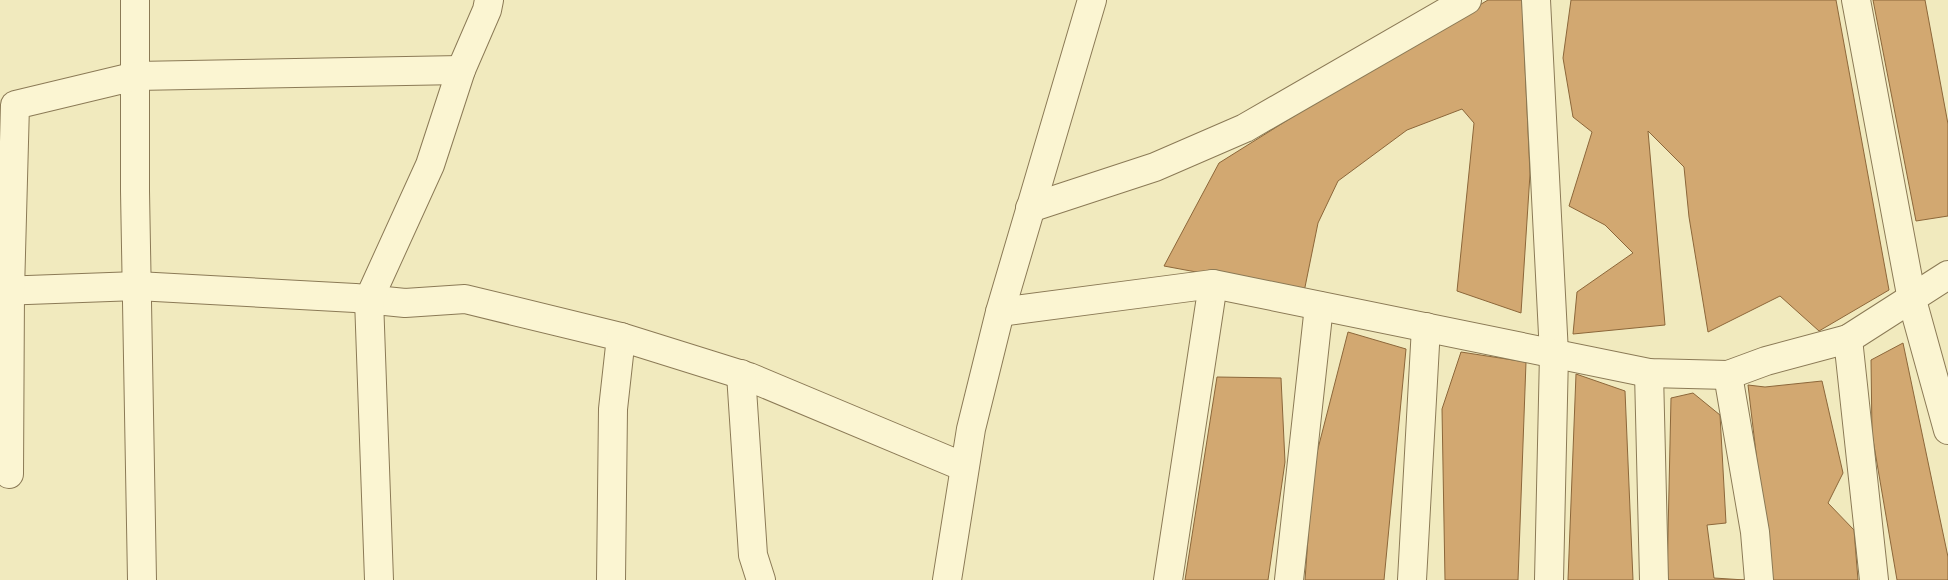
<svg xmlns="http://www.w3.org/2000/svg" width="1948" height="580" viewBox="0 0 1948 580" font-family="'Crimson Pro',serif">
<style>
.building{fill:#d2a871;stroke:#8c673a}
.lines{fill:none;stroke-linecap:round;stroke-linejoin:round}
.minor-casing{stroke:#8b7a56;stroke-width:30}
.tertiary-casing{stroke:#8b7a56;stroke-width:30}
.minor{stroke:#fbf5d2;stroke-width:28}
.tertiary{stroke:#fbf5d2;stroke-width:28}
</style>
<rect width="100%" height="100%" fill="#f1eabe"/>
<g class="building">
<polygon points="1488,0 1522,0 1530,174 1521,313 1457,291 1474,123 1462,109 1407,130 1338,181 1318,223 1304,292 1164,266 1219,163 1326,96"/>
<polygon points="1571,0 1836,0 1889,290 1819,331 1780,296 1708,332 1689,217 1684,167 1648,131 1665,325 1573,334 1577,292 1633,253 1605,225 1569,206 1592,132 1573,117 1563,58"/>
<polygon points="1873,0 1925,0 1948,124 1948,216 1916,221"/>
<polygon points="1348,332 1406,349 1384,580 1305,580 1313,468"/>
<polygon points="1903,343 1948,557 1948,580 1897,580 1872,434 1871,360"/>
<polygon points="1461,352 1526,362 1518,580 1445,580 1442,409"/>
<polygon points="1576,374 1625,391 1633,580 1568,580"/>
<polygon points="1217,377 1281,378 1285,462 1268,580 1185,580"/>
<polygon points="1822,381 1843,473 1828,503 1854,530 1858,580 1771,580 1748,385 1765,387"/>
<polygon points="1693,393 1720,415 1726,523 1707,525 1714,578 1745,580 1667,580 1671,398"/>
</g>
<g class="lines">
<defs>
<g id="minor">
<polyline points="135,0 135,191 142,580"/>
<polyline points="1536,0 1554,354 1549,580"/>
<polyline points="1856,0 1912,300 1948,430"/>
<polyline points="1030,208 1155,167 1245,128 1467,0"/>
<polyline points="0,291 137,286 355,298 405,303 465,299 621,337 613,409 611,580"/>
<polyline points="1000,312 1213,284 1649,373 1728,375 1766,361 1848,339 1948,275"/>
<polyline points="621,337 749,377 964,467"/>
<polyline points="1848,339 1874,580"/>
<polyline points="1649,373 1654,580"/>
<polyline points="741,374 753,555 761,580"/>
<polyline points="1728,375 1755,532 1759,580"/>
<polyline points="9,474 10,291 15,105 136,76 461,70"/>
<polyline points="379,580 369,299 430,165 461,70 487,10 489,0"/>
<polyline points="1168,580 1213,284"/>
<polyline points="1289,580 1319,306"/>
<polyline points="1412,580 1426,327"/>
</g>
<polyline id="tertiary" points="947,580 971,429 1000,312 1092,0"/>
</defs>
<use href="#minor" class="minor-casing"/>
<use href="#tertiary" class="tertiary-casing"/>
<use href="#minor" class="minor"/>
<use href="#tertiary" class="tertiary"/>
</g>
</svg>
